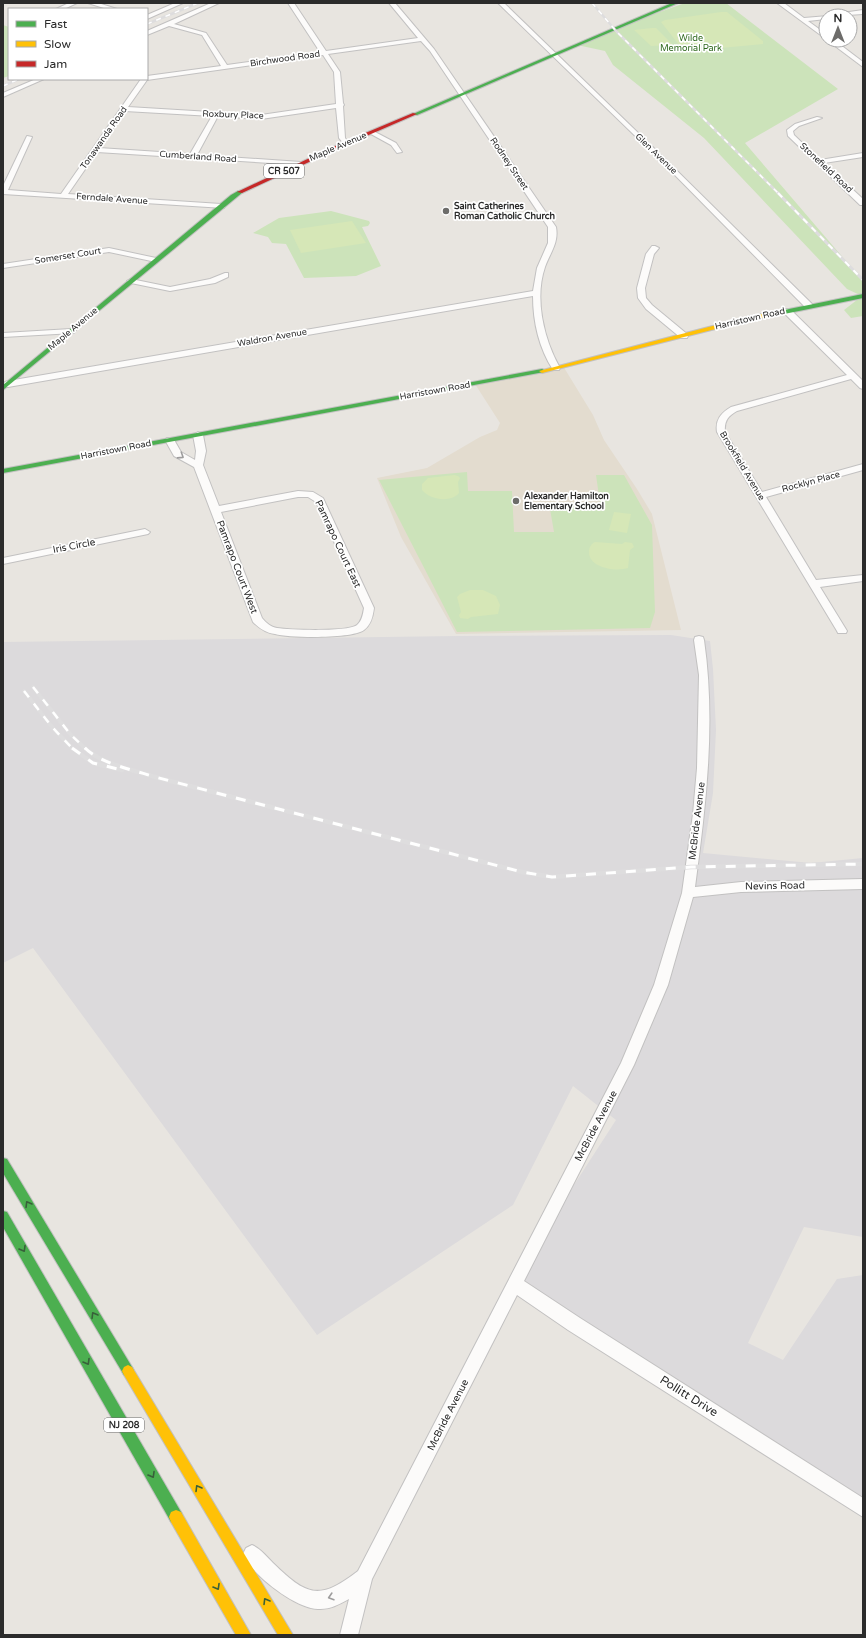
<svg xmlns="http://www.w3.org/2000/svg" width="866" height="1638" viewBox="0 0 866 1638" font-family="'Varela Round',sans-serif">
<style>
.industrial{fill:#dcdadc}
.education{fill:#e3dccf}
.green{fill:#cce3ba}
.pitch{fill:#d6e7b7}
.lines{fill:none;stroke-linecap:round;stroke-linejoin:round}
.street-casing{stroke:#c2c1c1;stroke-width:2}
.fast-casing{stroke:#c2c1c1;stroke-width:2}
.slow-casing{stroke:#c2c1c1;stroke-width:2}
.jam-casing{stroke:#c2c1c1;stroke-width:2}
.street{fill:#fcfbfa;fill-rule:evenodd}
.fast{fill:#4caf50;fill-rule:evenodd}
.slow{fill:#ffc107;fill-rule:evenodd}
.jam{fill:#c62828;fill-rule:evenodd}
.rail-far3-casing{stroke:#deddde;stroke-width:2.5}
.rail-far2-casing{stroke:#deddde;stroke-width:3}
.rail-far1-casing{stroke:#deddde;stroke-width:4}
.rail-casing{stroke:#deddde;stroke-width:4.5}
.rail-far3{stroke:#fff;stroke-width:1.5;stroke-dasharray:5;stroke-linecap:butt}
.rail-far2{stroke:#fff;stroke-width:2;stroke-dasharray:6;stroke-linecap:butt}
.rail-far1{stroke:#fff;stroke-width:2.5;stroke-dasharray:8;stroke-linecap:butt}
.rail{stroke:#fff;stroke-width:3;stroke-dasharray:10;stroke-linecap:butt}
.oneway{stroke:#9e9d9d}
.oneway2{stroke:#38603a}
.poi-dot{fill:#6d6c6a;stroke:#fff;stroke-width:1.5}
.labels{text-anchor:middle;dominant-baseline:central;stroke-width:3.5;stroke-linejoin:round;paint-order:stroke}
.far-park-label{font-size:9px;fill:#2d671c;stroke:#fff}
.far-street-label{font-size:9px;fill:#2b2b2b;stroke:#fff}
.shield{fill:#fff;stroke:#6b6b6b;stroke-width:1}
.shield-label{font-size:9px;font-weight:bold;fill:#2b2b2b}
.far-poi-label{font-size:9px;font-weight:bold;fill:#2b2b2b;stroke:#fff;text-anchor:start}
.street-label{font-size:10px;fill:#2b2b2b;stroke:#fff}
.near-street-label{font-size:12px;fill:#2b2b2b;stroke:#fff}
</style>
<rect width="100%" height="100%" fill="#e8e5e0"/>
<polygon class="industrial" points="671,635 710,641 713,669 716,730 713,793 703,853 811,863 863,858 863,1237 804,1227 748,1343 783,1360 837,1279 863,1275 863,1505 510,1284 616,1120 573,1086 513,1205 317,1335 33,948 3,963 3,642 458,636"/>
<polygon class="education" points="563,366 593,415 604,440 637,489 652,514 681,630 456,634 401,537 377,478 427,468 480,437 497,430 500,423 475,384"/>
<g class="green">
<polygon points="685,3 726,3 838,89 745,143 863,281 863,316 851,318 844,310 862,296 847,289 704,138 613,65 605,51 577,45 618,27"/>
<polygon points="3,25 9,27 9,76 3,78"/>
<polygon points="331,211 369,221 370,223 368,226 362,227 381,266 356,276 304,278 286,244 272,243 268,237 253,233 279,218"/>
<polygon points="467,472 468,491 512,491 514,532 554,532 549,503 600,503 596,475 624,475 652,525 655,612 650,628 457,632 379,480"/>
</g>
<g class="pitch">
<polygon points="721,12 727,12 763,41 763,44 689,51 683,50 661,22 665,20"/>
<polygon points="652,28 656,28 672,44 670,45 651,46 634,30"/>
<polygon points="352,221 366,243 301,253 290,230"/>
<path d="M454 475 458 476 460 478 458 482 459 493C451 503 430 500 422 490V484L428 478Z"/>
<polygon points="614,512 631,514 627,533 609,530"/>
<path d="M595 542 622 544 625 542 632 543 634 547 630 550 628 568C616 572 589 568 589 552 589 547 591 544 595 542Z"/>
<polygon points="470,590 483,590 496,596 500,605 498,614 471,617 468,619 460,618 459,615 461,612 457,597 460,594"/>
</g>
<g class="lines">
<defs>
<g id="street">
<polygon points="69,3 77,3 64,9 56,9"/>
<polygon points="88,3 98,3 117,9 107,9"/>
<polygon points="175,3 183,3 147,19 147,15"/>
<path d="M211 3H219L174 24 206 33 227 65 320 52 288 3H294L326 51 418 38 389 3H395L434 49 556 227C559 243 550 253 545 267 534 299 544 340 560 368L559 370H553C539 348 533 322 533 296L8 387 5 386 4 384 5 382 8 381 533 291 537 268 548 243V227L430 51 421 41 328 54 340 72 343 103 344 105 343 106 345 138 349 143 348 144H344L339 138 336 108 261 119 218 116 197 155 301 162 303 163V165L97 152 68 194 221 204 225 206 224 208 3 194V186L27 136 32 137 8 190 61 194 141 79H147V76L221 66 202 35 169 26 147 35V31ZM323 55 334 72 336 104 261 115 128 107 147 80ZM125 111 212 116 190 154 99 148Z"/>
<polygon points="498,3 504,3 664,158 812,304 812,308 806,308 660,160"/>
<polygon points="777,3 784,3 804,18 828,16 826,16 826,19 808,21 826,34 826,39"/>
<polygon points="863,10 863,14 832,16 835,14"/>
<polygon points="827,40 834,40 863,62 863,67"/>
<polygon points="36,79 44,79 3,97 3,93"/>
<polygon points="817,117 822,118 799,126 793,131 794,135 820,160 863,153 863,157 824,163 863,199 863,205 860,205 788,136 787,130 795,124"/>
<polygon points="371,132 375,132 396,143 402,152 397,153 391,145 371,134"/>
<polygon points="652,246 655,246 659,248 654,254 645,288 646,298 652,305 687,334 688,336 687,338 681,338 646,309 638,298 637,288 646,254"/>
<polygon points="109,248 156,258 160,260 156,262 109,252 3,268 3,264"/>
<polygon points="225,273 228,273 228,277 215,283 170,291 131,283 127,281 131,279 170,287 210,279"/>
<path d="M784 309H790L863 381V389L860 388 851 379 737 411C728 416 724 421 725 432L762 492 863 464V470L766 497 816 580 863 575V581L820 587 847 631 846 633H838L837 631 717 432C715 420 721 413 731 407L847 375 784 313Z"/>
<polygon points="71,329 75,331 74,333 3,337 3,333"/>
<path d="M198 432 203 435 206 451 203 465 219 506 298 491 313 492 323 498 374 608C373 616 371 625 364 630 352 639 290 638 275 634 266 633 259 628 253 622L194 467 174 456 165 440 167 438H173L181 452 195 460 196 451 193 435ZM298 497H308L316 502 364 608C363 614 362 621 357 625 348 632 290 630 277 628 271 627 266 623 262 618L221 512Z"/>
<polygon points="145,529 150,532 148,534 3,564 3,558"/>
<path d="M699 636 703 637 704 640C716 722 706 805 695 887L741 882 863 879V889L741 892 693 897 668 985 634 1065 524 1281 580 1318 863 1498V1517L568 1330 517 1295 372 1579 358 1635H340L349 1599C340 1604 329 1610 318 1609 295 1608 252 1575 243 1554L246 1548 252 1545C261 1549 266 1556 273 1563 307 1596 319 1601 358 1571L621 1063 654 985 682 893 693 814 697 768 699 675 694 640 695 637Z"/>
</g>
<g id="fast">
<polygon points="672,3 678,3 417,115 413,114"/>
<polygon points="238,191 243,192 3,390 3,385 231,195"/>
<polygon points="863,294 863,298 784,314 781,312 784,310"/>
<polygon points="542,369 544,370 544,372 3,473 3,469"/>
<polygon points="3,1158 7,1159 132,1367 134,1371 132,1375 128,1377 124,1375 3,1173"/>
<polygon points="3,1211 7,1212 181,1512 183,1517 181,1522 176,1524 171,1522 3,1227"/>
</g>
<g id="slow">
<polygon points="784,310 786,311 786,313 751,320 542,373 539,371 751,316"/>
<polygon points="128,1365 132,1367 293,1635 278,1635 124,1375 122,1371 124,1367"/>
<polygon points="176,1510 181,1512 251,1635 236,1635 171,1522 169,1517 171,1512"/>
</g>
<polygon id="jam" points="413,113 417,114 348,144 242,193 237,192 344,142"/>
</defs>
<use href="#street" class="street-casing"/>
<use href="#fast" class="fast-casing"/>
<use href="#slow" class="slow-casing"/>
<use href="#jam" class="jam-casing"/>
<use href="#street" class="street"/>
<use href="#fast" class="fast"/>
<use href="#slow" class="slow"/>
<use href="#jam" class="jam"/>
<defs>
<g id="rail-far3">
<polyline points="592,3 617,32 779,194"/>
<polyline points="147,24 198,3"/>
<polyline points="3,86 19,79"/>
</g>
<polyline id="rail-far2" points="778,193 863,280"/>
<g id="rail-far1">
<polyline points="33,687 71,735 86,749"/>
<polyline points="24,691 52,727 73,749"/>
</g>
<g id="rail">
<polyline points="72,748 93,763 122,770"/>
<path d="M85 748C101 764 134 770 155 777L522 872 552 877 691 867 863 864"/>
</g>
</defs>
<use href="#rail-far3" class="rail-far3-casing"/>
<use href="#rail-far2" class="rail-far2-casing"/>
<use href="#rail-far1" class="rail-far1-casing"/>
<use href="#rail" class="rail-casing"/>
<use href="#rail-far3" class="rail-far3"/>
<use href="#rail-far2" class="rail-far2"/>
<use href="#rail-far1" class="rail-far1"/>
<use href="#rail" class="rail"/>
</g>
<defs><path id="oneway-chevron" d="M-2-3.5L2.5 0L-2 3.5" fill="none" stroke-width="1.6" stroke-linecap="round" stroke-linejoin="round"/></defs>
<g class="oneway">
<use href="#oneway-chevron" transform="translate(181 456) rotate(33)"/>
<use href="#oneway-chevron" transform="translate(331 1597) rotate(163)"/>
</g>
<g class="oneway2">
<use href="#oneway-chevron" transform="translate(28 1204) rotate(-121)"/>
<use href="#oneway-chevron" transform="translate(23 1249) rotate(60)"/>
<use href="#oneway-chevron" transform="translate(94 1315) rotate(-121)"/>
<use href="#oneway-chevron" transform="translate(87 1362) rotate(60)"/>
<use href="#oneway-chevron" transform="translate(152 1475) rotate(60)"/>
<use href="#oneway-chevron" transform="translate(198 1488) rotate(-121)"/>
<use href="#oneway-chevron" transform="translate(217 1587) rotate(60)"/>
<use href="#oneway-chevron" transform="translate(266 1601) rotate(-121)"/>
</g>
<g class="poi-dot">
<circle cx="446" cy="211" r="4"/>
<circle cx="516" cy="501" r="4"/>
</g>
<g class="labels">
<g class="far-park-label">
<text x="691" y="38">Wilde<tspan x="691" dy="10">Memorial Park</tspan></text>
</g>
<g class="far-street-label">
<text transform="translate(285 59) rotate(-8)">Birchwood Road</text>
<text transform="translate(233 115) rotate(2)">Roxbury Place</text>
<text transform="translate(104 138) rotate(-55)">Tonawanda Road</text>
<text transform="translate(338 147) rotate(-23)">Maple Avenue</text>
<text transform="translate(656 154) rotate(44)">Glen Avenue</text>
<text transform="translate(198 157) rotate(4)">Cumberland Road</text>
<text transform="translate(509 164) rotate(56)">Rodney Street</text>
<text transform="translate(826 168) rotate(43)">Stonefield Road</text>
<text transform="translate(112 199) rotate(4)">Ferndale Avenue</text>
<text transform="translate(68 256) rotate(-9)">Somerset Court</text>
<text transform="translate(750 319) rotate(-13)">Harristown Road</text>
<text transform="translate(73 329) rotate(-40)">Maple Avenue</text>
<text transform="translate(272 338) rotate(-10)">Waldron Avenue</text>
<text transform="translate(435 391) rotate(-10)">Harristown Road</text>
<text transform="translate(116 450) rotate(-11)">Harristown Road</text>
<text transform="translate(742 466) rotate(59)">Brookfield Avenue</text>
<text transform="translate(811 482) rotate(-15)">Rocklyn Place</text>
</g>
<g class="shield">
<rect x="264" y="164" width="40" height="14" rx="3"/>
<rect x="104" y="1418" width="40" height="14" rx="3"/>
</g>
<g class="shield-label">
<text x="284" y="171">CR 507</text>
<text x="124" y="1425">NJ 208</text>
</g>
<g class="far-poi-label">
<text x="454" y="206">Saint Catherines<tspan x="454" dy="10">Roman Catholic Church</tspan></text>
<text x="524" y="496">Alexander Hamilton<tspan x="524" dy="10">Elementary School</tspan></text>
</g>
<g class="street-label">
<text transform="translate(338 544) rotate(65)">Pamrapo Court East</text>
<text transform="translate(74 546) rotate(-11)">Iris Circle</text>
<text transform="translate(237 567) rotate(69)">Pamrapo Court West</text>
<text transform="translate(697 821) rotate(-83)">McBride Avenue</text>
<text transform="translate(775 886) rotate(-1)">Nevins Road</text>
<text transform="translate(596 1126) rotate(-62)">McBride Avenue</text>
<text transform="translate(448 1415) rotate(-63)">McBride Avenue</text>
</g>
<g class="near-street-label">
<text transform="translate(689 1396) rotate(32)">Pollitt Drive</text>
</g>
</g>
<rect width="866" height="1638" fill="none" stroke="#2b2b2b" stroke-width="8"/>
<rect x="8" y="8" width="140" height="72" fill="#ffffff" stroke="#aaaaaa"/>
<rect x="16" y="21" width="20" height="6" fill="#4caf50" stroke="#aaaaaa"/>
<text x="44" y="28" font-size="12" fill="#2b2b2b">Fast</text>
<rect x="16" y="41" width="20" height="6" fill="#ffc107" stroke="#aaaaaa"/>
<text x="44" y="48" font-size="12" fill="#2b2b2b">Slow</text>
<rect x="16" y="61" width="20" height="6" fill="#c62828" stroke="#aaaaaa"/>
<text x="44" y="68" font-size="12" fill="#2b2b2b">Jam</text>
<g transform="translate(838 28)"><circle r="19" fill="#ffffff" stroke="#aaaaaa"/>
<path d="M0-3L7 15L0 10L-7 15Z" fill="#6d6c6a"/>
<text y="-6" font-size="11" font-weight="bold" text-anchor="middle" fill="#2b2b2b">N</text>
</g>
</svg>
